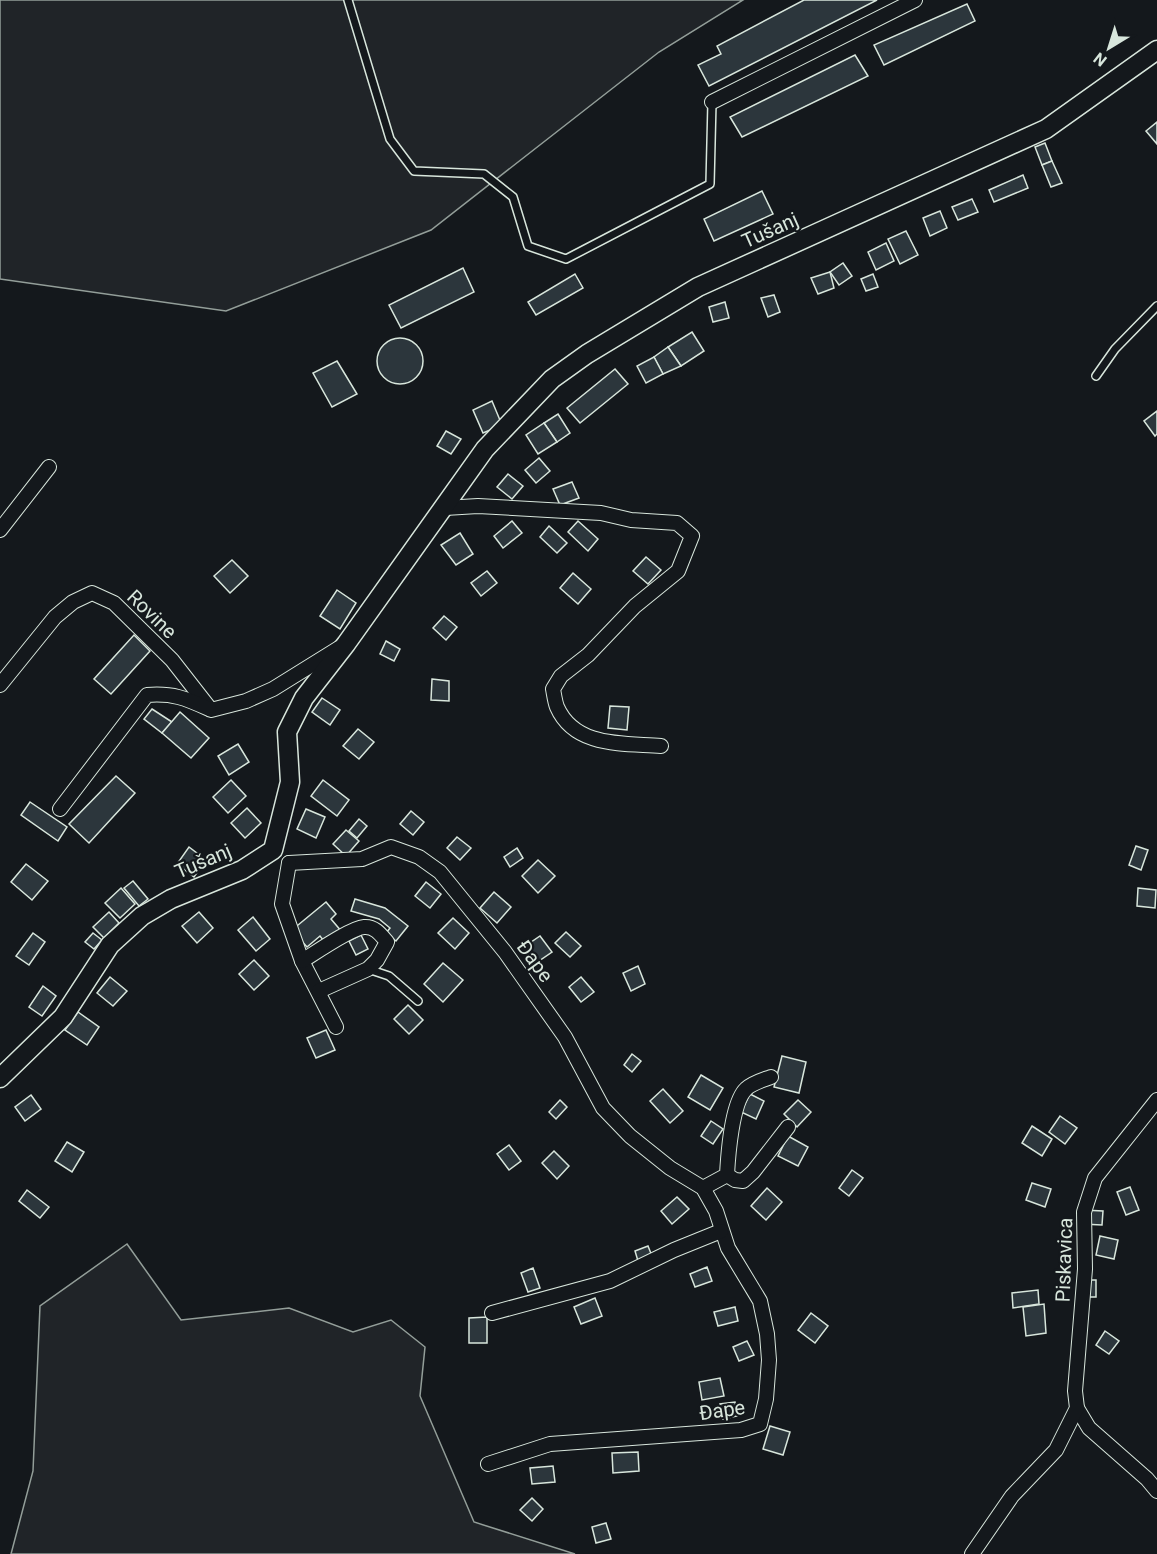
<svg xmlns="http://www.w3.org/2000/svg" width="1157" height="1554" viewBox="0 0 1157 1554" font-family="Roboto,sans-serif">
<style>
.green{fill:#202428;stroke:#939e99;stroke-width:1.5}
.building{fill:#2c363c;stroke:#d8e6dc;stroke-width:1.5}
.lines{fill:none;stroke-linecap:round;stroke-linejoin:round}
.lane-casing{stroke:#d8e6dc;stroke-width:10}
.street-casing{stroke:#d8e6dc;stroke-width:16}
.secondary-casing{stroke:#d8e6dc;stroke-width:21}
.lane{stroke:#14181c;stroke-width:7}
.street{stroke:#14181c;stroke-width:14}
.secondary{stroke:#14181c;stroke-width:18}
.labels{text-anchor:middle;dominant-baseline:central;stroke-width:4.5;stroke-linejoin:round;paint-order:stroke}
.street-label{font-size:20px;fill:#d8e6dc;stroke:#14181c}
</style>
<rect width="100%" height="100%" fill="#14181c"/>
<g class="green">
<polygon points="0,0 743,0 659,52 431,230 226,311 0,279"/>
<polygon points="127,1244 181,1320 289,1308 353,1332 391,1320 425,1347 420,1396 474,1522 575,1554 11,1554 33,1471 40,1306"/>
</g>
<g class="building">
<polygon points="804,0 877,0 709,86 698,65 721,54 717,46"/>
<polygon points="967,4 975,21 884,65 874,45"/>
<polygon points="855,55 868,76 742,137 730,117"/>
<polygon points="1157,122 1157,144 1146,131"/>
<polygon points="1045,143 1052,161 1042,165 1035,147"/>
<polygon points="1052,161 1062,183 1051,187 1042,165"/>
<polygon points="1023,175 1028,188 994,202 989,190"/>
<polygon points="762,191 773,214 714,241 704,219"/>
<polygon points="972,199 978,212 958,220 952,207"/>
<polygon points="940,211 947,228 930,236 923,218"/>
<polygon points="906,231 918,255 900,264 888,239"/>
<polygon points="886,243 894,261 876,270 868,252"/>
<polygon points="843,263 852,276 839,285 830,272"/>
<polygon points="463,268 474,292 401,328 389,305"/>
<polygon points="830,272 834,288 818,294 811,278"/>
<polygon points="575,274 583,288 536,315 528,302"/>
<polygon points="873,274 878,287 866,291 861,279"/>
<polygon points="774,295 780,312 768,317 761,298"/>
<polygon points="725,302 729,318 713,322 709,307"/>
<polygon points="692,332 704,351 681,366 668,347"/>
<circle cx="400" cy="361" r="23"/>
<polygon points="668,347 681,366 663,374 654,357"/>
<polygon points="654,357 663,374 646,383 637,366"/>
<polygon points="337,361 357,394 332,407 313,373"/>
<polygon points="615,369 628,384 580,423 567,408"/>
<polygon points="492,401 502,425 483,433 473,410"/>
<polygon points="1157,411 1157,434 1155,436 1144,421"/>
<polygon points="558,414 570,433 557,442 544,423"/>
<polygon points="544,423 557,442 538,454 526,435"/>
<polygon points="446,431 461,439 451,454 437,446"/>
<polygon points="539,458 550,471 536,483 525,470"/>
<polygon points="508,474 523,486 512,499 497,487"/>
<polygon points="572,482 579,498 560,505 553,489"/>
<polygon points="512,521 522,533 503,548 494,536"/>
<polygon points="578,521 598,539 588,551 568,532"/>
<polygon points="549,526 567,543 557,553 540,537"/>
<polygon points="460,533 473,554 456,565 441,545"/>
<polygon points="646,557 661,570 648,584 633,571"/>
<polygon points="232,560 248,576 230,593 214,576"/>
<polygon points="487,571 497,583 481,596 471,583"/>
<polygon points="573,573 591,589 578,604 560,588"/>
<polygon points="337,590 356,603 340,629 320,616"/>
<polygon points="444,616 457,627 446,640 433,628"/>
<polygon points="134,635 150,651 111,694 94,679"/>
<polygon points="386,641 400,649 394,661 380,654"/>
<polygon points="432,679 449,681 449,701 431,700"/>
<polygon points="322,698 340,710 330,725 312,712"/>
<polygon points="610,706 629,707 627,730 608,728"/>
<polygon points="152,709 172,722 162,733 144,719"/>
<polygon points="180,712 209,738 191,758 162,733"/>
<polygon points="358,729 374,742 359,759 343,746"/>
<polygon points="238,744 249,762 229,775 218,756"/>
<polygon points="116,776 135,793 89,843 69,824"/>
<polygon points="231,780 246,796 228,813 213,797"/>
<polygon points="323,780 349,800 337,816 311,796"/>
<polygon points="30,802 67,827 58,841 21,815"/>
<polygon points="247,808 261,823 245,838 231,823"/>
<polygon points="306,809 325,817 316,838 297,829"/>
<polygon points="411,811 424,822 413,835 400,824"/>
<polygon points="359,819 367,826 357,838 349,831"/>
<polygon points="346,830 359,841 346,856 333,844"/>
<polygon points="457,837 471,848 460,860 447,848"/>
<polygon points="1136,846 1148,850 1141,870 1129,865"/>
<polygon points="189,847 206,860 194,877 177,864"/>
<polygon points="517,848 523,858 510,867 504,857"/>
<polygon points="538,860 555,876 538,893 522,876"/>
<polygon points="26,864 48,881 32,900 11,882"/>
<polygon points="133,881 148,899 139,906 124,888"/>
<polygon points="426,882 441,894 430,908 415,896"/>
<polygon points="121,888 135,904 120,918 105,903"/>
<polygon points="1138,888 1156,890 1155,908 1137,906"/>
<polygon points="494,892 511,907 497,923 480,908"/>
<polygon points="355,899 385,908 408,926 396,941 386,933 390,928 379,919 351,911"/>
<polygon points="326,902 336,914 331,919 342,932 327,945 320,936 307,947 292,930"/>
<polygon points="109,912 119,923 104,938 93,927"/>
<polygon points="199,912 213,928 197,943 182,926"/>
<polygon points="253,917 270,939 256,951 238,930"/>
<polygon points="453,918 469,933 455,949 438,933"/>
<polygon points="566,932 581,946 570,957 555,943"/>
<polygon points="33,933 45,942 29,965 16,956"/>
<polygon points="93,933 102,940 94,949 85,942"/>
<polygon points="361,935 368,949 356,955 349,941"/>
<polygon points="540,936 552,952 536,963 524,947"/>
<polygon points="254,960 269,976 254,990 239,974"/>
<polygon points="443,963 463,980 443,1002 424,984"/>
<polygon points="638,966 645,984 631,991 623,973"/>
<polygon points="110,977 127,991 113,1006 97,993"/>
<polygon points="581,977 594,992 581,1002 569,987"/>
<polygon points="43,986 56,996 42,1016 29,1007"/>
<polygon points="408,1005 423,1020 409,1034 394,1019"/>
<polygon points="78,1012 99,1027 87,1045 65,1030"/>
<polygon points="326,1030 335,1050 316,1058 307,1038"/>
<polygon points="632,1054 641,1061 632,1072 624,1065"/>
<polygon points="782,1056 806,1062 799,1093 774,1087"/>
<polygon points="701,1075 723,1088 710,1110 688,1097"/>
<polygon points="663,1089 683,1111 670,1123 650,1101"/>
<polygon points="750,1094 764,1101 756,1119 741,1112"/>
<polygon points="31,1095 41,1109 25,1121 15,1107"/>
<polygon points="560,1100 567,1107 556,1119 549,1112"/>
<polygon points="798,1100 811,1112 797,1127 784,1114"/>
<polygon points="1060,1116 1077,1128 1065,1144 1049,1132"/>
<polygon points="711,1121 723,1129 713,1144 701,1136"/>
<polygon points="1032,1126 1052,1139 1042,1156 1022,1143"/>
<polygon points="788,1136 808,1147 798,1166 778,1156"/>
<polygon points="67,1142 84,1152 72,1172 55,1161"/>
<polygon points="509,1145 521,1161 509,1170 497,1154"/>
<polygon points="554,1151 569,1166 557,1179 542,1163"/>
<polygon points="852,1170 863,1178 849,1196 839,1188"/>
<polygon points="1032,1183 1051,1189 1045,1207 1026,1200"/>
<polygon points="1130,1187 1139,1210 1126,1215 1117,1192"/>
<polygon points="767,1188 782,1202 766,1220 751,1206"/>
<polygon points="27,1190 49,1207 40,1218 19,1201"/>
<polygon points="677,1197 689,1209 672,1224 661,1211"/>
<polygon points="1083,1210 1103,1211 1102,1225 1082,1224"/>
<polygon points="1100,1236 1118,1240 1114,1259 1096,1255"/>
<polygon points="648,1246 652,1256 638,1261 635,1251"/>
<polygon points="707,1267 712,1281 695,1287 690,1274"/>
<polygon points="533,1268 540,1288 528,1292 521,1273"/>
<polygon points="1088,1280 1096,1280 1096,1297 1089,1297"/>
<polygon points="1038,1290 1039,1304 1013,1308 1012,1293"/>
<polygon points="595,1298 602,1316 581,1324 574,1307"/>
<polygon points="1044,1304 1046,1333 1026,1336 1023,1307"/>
<polygon points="735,1307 738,1321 718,1326 714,1312"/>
<polygon points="811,1313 828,1326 815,1343 798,1330"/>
<polygon points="487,1317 487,1343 469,1343 469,1318"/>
<polygon points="1105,1331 1119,1341 1109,1354 1096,1345"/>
<polygon points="747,1341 754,1355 739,1361 733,1347"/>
<polygon points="720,1378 724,1396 702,1400 699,1382"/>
<polygon points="735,1402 737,1416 723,1419 720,1404"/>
<polygon points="770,1426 790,1432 783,1455 763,1449"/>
<polygon points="638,1452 639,1471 613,1473 612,1453"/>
<polygon points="553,1466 555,1482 532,1484 530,1468"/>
<polygon points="532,1498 543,1509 532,1521 520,1510"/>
<polygon points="606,1523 611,1539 596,1543 592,1527"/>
</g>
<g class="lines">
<defs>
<g id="lane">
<polyline points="348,0 390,139 414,171 484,174 513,197 528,246 566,259 710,184 712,102"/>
<polyline points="1096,376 1115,349 1157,306"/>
<polyline points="368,969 389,976 418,1001"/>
</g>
<g id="street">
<polyline points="712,102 915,0"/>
<path d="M445 508 478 506 601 513 631 520 677 523 692 536 678 571 635 606 588 655 561 676 553 689C554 694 555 702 557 707 575 748 624 743 661 746"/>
<polyline points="0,530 49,467"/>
<polyline points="0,685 55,617 73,602 92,593 114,603 172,660 211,710 246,701 273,689 339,648"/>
<path d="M60 809 147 695C173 693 185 698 209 709"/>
<polyline points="289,863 362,859 391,847 419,857 440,872 505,952 565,1037 603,1108 630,1136 670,1168 703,1188 716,1211 728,1248 760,1301 767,1334 769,1360 766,1399 760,1424 741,1430 550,1444 488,1464"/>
<polyline points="289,863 282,904 302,961 336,1027"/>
<path d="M302 961C315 953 351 928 364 927 375 926 381 935 387 942L377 960 368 969 319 991"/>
<polyline points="727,1175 735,1180 743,1181 753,1172 788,1127"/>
<path d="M703 1188 727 1175C728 1156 732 1102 746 1089 752 1083 763 1080 771 1077"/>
<polyline points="492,1313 610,1281 674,1250 721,1231"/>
<polyline points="1077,1408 1089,1428 1147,1479 1157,1491"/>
<polyline points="972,1554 1012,1496 1056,1450 1077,1408 1075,1391 1085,1269 1084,1212 1095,1178 1157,1100"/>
</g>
<polyline id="secondary" points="0,1078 63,1017 110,945 142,916 171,899 242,870 273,850 290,782 287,732 304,698 346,644 485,449 552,379 587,354 698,287 1046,129 1157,50"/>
</defs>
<use href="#lane" class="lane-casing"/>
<use href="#street" class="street-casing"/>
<use href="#secondary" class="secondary-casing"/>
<use href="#lane" class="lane"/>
<use href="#street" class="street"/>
<use href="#secondary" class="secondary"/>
</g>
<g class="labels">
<g class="street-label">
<text transform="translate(770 230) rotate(-24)">Tušanj</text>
<text transform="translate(152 614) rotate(44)">Rovine</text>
<text transform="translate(203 861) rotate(-23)">Tušanj</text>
<text transform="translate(535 961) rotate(54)">Đape</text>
<text transform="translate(1064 1260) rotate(-88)">Piskavica</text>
<text transform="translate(722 1410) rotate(-8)">Đape</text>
</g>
</g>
<g transform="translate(1109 48) rotate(218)" stroke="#14181c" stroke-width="4.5" paint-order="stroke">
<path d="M0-4.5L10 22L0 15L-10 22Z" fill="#d8e6dc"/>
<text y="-9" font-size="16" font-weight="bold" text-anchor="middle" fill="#d8e6dc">N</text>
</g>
</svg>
